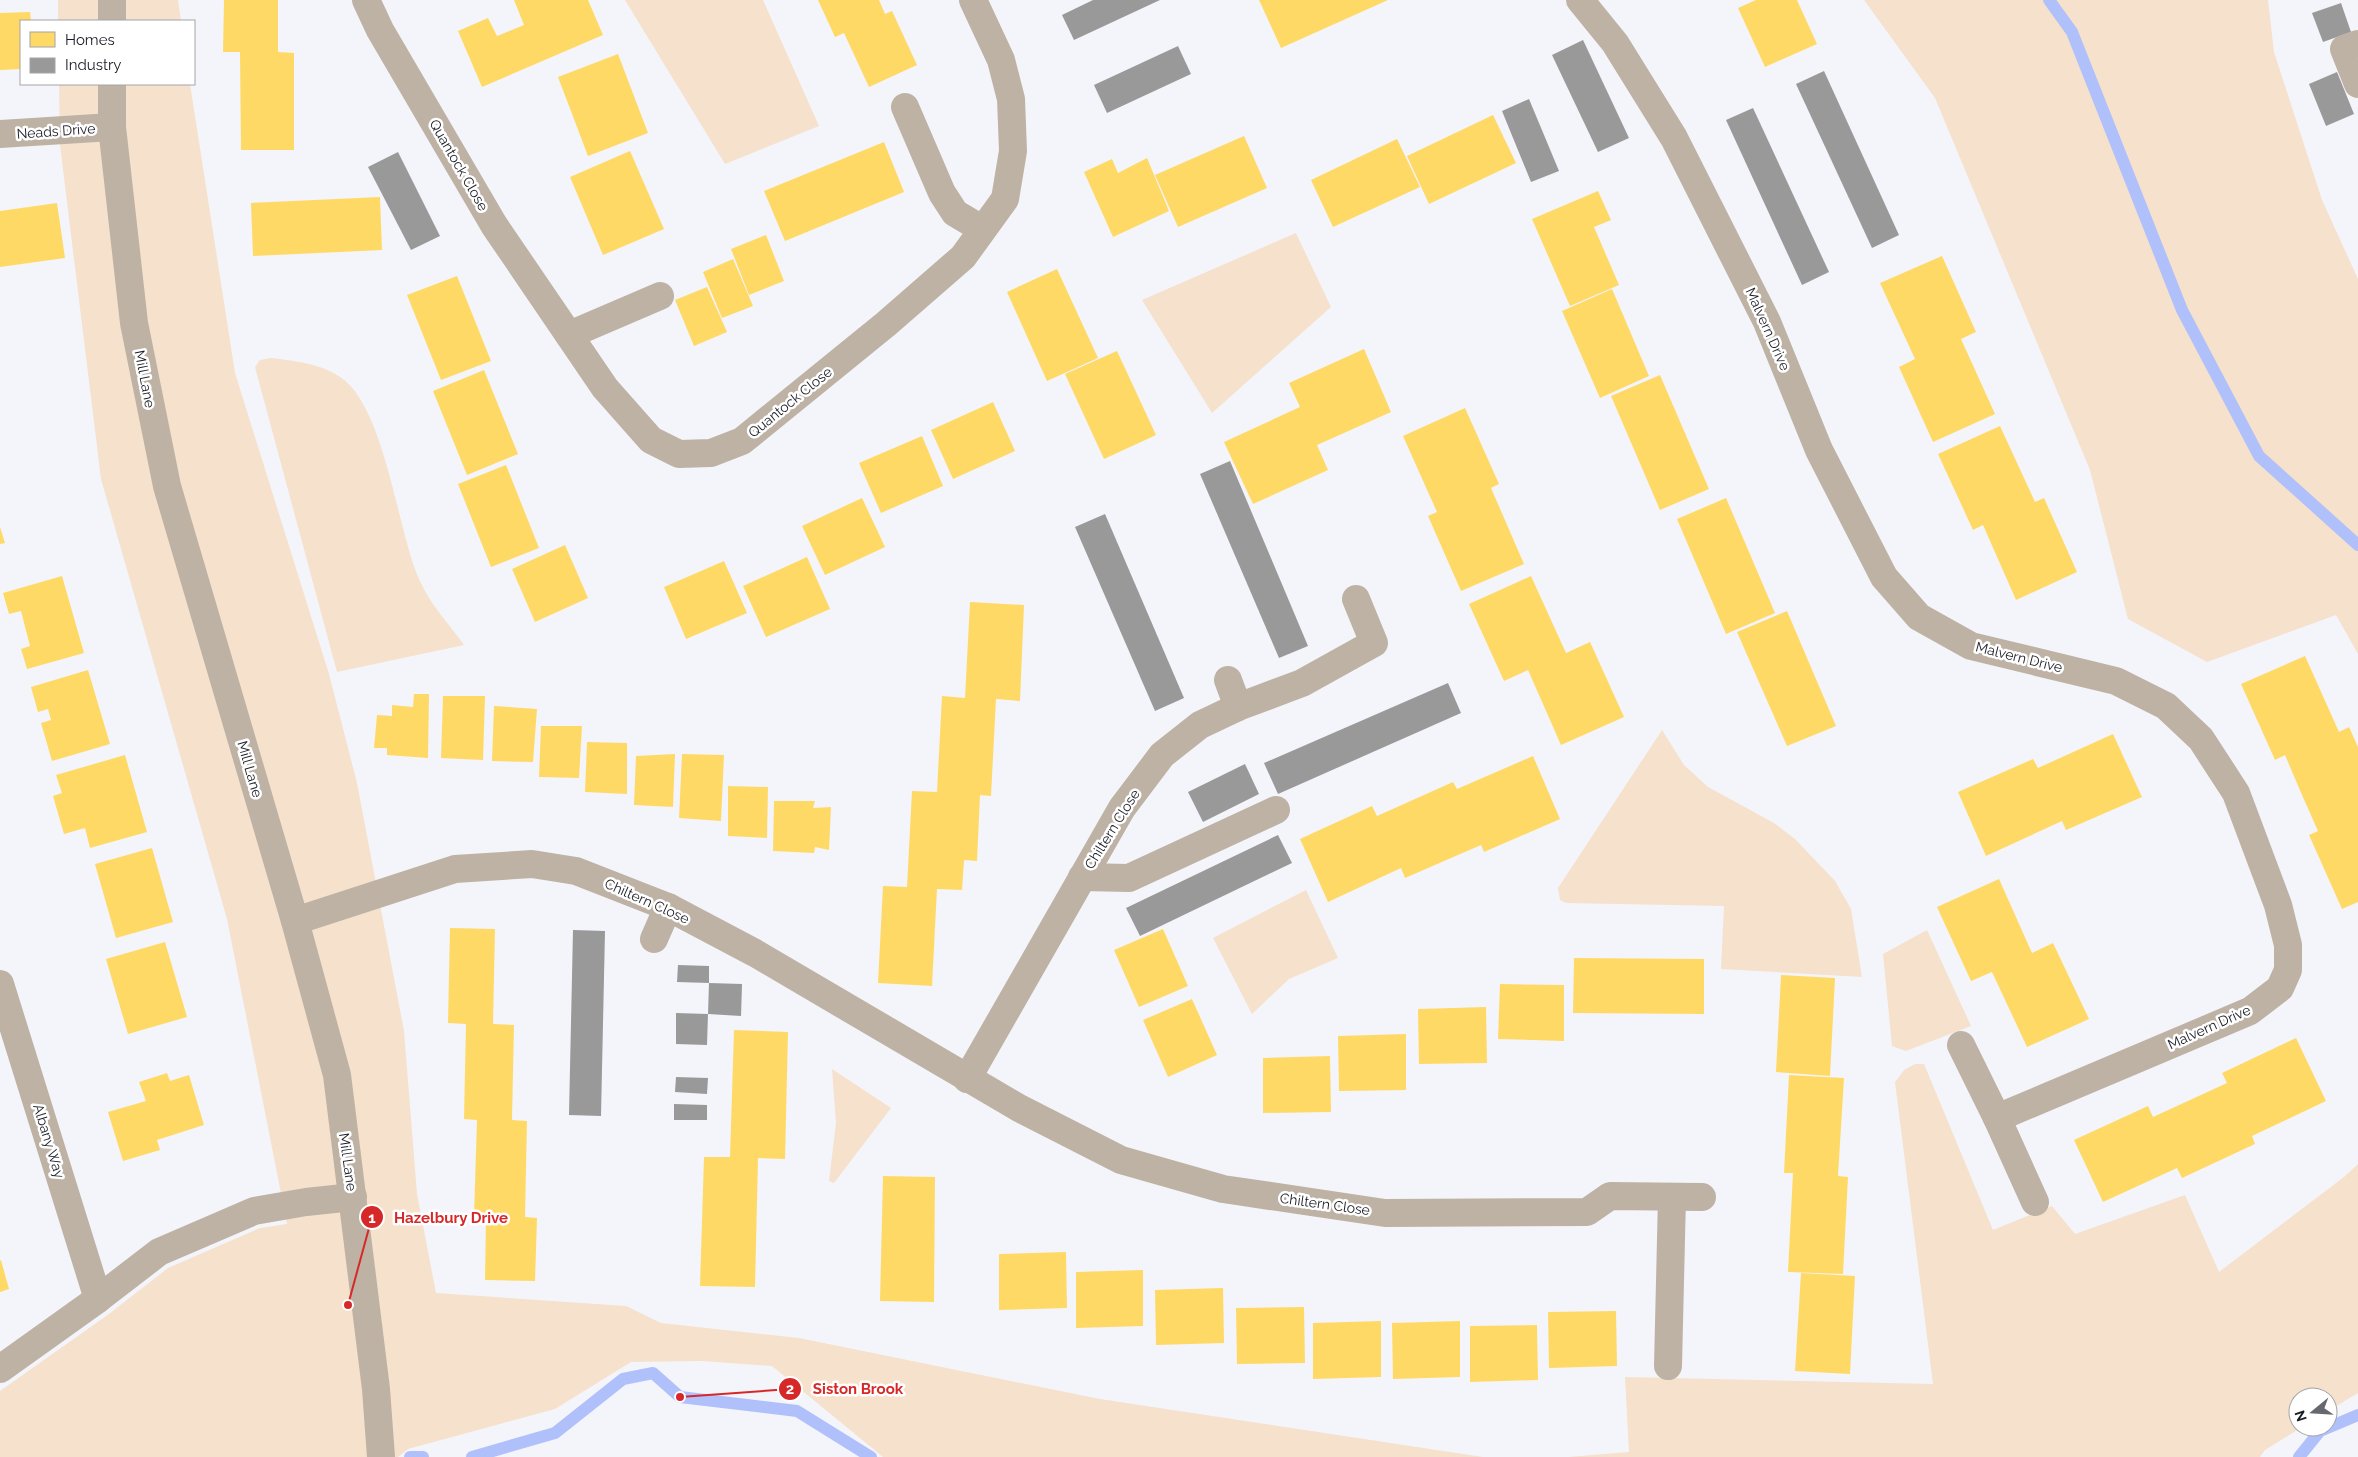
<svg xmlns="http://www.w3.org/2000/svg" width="2358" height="1457" viewBox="0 0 2358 1457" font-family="Raleway,sans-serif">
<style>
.green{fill:#f6e1cc}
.homes{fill:#ffd966}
.industry{fill:#999}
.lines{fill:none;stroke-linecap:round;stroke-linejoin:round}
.stream{stroke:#b0c0fb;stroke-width:12}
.minor{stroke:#beb2a5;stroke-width:28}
.labels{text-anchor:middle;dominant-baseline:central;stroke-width:5;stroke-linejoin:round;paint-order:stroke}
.street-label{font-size:14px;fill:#1a1c24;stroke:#fff}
.leader{fill:none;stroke:#d62828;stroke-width:2}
.callout-dot{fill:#d62828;stroke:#fff;stroke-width:2}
.mark-label{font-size:15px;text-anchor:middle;font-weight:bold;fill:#fff}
.callout-label{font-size:15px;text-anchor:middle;font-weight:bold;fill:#d62828;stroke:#fff;stroke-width:5;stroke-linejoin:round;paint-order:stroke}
</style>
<rect width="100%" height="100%" fill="#f4f5fa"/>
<g class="green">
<polygon points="58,0 178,0 181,21 58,21"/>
<polygon points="625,0 763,0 819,126 725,164"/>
<polygon points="1864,0 2268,0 2274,52 2322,200 2358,279 2358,654 2336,615 2207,662 2128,619 2090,470 1935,98"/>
<polygon points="59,84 190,84 235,373 329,674 357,783 404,1031 417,1194 436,1293 626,1306 661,1323 799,1338 1100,1399 1483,1457 883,1457 772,1366 702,1361 631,1362 555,1409 408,1449 398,1457 0,1457 0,1391 109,1314 168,1268 260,1228 287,1224 227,919 101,479 60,145"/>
<polygon points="1296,233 1331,307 1212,413 1142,300"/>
<path d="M271 358C295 361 319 363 340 377 385 406 397 530 419 579 429 603 449 624 464 645L337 672 255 367 260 360Z"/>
<polygon points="1662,730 1684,765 1708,787 1774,823 1795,839 1835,881 1851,909 1862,977 1721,969 1724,906 1566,903 1560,900 1558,888"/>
<polygon points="1306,890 1338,958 1289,979 1252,1014 1213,938"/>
<polygon points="1927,930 1971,1026 1906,1051 1892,1046 1883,954"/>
<polygon points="1915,1064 1924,1064 1993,1230 2052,1206 2075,1234 2185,1195 2219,1272 2344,1177 2358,1164 2358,1393 2328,1411 2328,1397 2298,1397 2298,1427 2302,1427 2265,1450 2260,1457 1568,1457 1629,1452 1625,1377 1933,1384 1895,1082 1904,1070"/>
<polygon points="832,1069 891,1108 834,1183 829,1181 836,1123"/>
</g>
<g class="homes">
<polygon points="224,0 278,0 278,52 294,53 294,150 241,150 240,52 223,52"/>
<polygon points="514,0 588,0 603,35 482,87 458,31 488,18 497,36 524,25"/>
<polygon points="818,0 879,0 885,14 892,11 917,65 869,87 844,33 835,37"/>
<polygon points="1259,0 1388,0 1281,48"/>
<polygon points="1756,0 1797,0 1817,44 1765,67 1738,8"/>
<polygon points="30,12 31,21 21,21 21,69 0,70 0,13"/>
<polygon points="618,54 648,133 588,156 558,77"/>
<polygon points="1493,115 1516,163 1429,204 1407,156"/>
<polygon points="1244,136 1267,188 1178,227 1155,175"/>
<polygon points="1397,139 1420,187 1333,227 1311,180"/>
<polygon points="884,142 904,192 785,241 764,191"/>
<polygon points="630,151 664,229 603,255 570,177"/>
<polygon points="1147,158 1169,211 1113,237 1084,172 1112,159 1118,173"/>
<polygon points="1598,191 1611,220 1594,227 1619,285 1570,306 1532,219"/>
<polygon points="380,197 382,250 253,256 251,203"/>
<polygon points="57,203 65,258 0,267 0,211"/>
<polygon points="766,235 784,281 749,295 731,249"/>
<polygon points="1942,256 1976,332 1961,339 1995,414 1933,442 1899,367 1915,359 1880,283"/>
<polygon points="733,259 753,306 722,318 703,272"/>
<polygon points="1057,269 1098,358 1047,381 1007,292"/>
<polygon points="457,276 491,361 441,380 407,295"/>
<polygon points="707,287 727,332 694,346 675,300"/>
<polygon points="1612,289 1649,376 1600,398 1562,311"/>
<polygon points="1364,349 1391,412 1317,445 1328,470 1253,504 1224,442 1300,407 1289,383"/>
<polygon points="1117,351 1156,435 1104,459 1065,374"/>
<polygon points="484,370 518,454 467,475 433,391"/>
<polygon points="1660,375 1709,489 1660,510 1611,396"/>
<polygon points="993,402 1015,451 953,479 931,430"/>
<polygon points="1465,408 1499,484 1491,488 1524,564 1461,591 1428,516 1437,512 1403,436"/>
<polygon points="2000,426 2035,502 2044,498 2077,572 2016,600 1983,525 1973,530 1938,454"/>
<polygon points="922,436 943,486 881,513 859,463"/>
<polygon points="506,465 539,548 491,567 458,484"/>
<polygon points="862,498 885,547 825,575 802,526"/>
<polygon points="1726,498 1775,613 1726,634 1677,519"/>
<polygon points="0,527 5,543 0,544"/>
<polygon points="565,545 588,598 535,622 512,569"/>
<polygon points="807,557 830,609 766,637 743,586"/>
<polygon points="724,561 747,613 686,639 664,587"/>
<polygon points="62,576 84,653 27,669 21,649 30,646 21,611 9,614 3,593"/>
<polygon points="1531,576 1566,653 1590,642 1624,717 1561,745 1528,670 1504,681 1469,604"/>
<polygon points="970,602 1024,605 1020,701 996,699 991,796 980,795 977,861 964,860 962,890 937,889 932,986 878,983 883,886 907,887 912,791 937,792 942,696 965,698"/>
<polygon points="1787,611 1836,726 1787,746 1737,632"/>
<polygon points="2305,656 2339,732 2349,727 2358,747 2358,902 2342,909 2309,835 2318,831 2302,795 2285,755 2275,760 2241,684"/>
<polygon points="88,670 110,744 52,761 41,723 51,720 48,709 38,712 31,687"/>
<polygon points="414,694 429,694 428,758 387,755 387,748 374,748 377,715 392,716 392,705 413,707"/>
<polygon points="443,696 485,696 483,760 441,758"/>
<polygon points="494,706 537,709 533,762 492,761"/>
<polygon points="541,726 582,726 579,778 539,777"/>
<polygon points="2113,734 2142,797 2066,830 2062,821 1986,856 1958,792 2033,759 2038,768"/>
<polygon points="587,742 627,743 627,794 585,792"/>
<polygon points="675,754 673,807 634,805 636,756"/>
<polygon points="682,754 724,755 721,821 679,818"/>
<polygon points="125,755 147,832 90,848 85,828 64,834 53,796 62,793 56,775"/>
<polygon points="1533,756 1560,819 1484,852 1481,845 1405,878 1401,868 1328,902 1300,839 1372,806 1377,816 1453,782 1457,789"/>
<polygon points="728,786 768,787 767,838 728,836"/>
<polygon points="774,801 815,801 813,808 831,807 829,850 815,847 814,853 773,851"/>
<polygon points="152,848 173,922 116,938 95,864"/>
<polygon points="1999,879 2032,953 2053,943 2089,1019 2027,1047 1992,972 1971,981 1937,907"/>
<polygon points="450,928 495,929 493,1024 514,1025 512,1120 527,1121 525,1217 537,1218 535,1281 485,1280 486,1216 474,1216 477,1120 464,1119 466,1024 448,1023"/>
<polygon points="1163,929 1188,986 1139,1007 1114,950"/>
<polygon points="165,942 187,1017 128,1034 106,959"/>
<polygon points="1574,958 1704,959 1704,1014 1573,1013"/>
<polygon points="1781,975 1835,978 1830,1076 1776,1072"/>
<polygon points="1500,984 1564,985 1564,1041 1498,1039"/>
<polygon points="1192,999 1217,1055 1168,1077 1143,1020"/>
<polygon points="1486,1007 1487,1063 1419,1064 1418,1009"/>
<polygon points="734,1030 788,1032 785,1159 758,1158 755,1287 700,1286 704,1157 730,1157"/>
<polygon points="1406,1034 1406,1090 1339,1091 1338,1036"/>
<polygon points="2296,1038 2326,1101 2252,1136 2255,1144 2182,1178 2177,1168 2103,1202 2074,1140 2148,1106 2153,1117 2227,1083 2222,1073"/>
<polygon points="1330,1056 1331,1112 1263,1113 1263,1058"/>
<polygon points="167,1073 170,1081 189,1075 204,1125 157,1140 160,1150 123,1161 108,1112 146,1101 139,1082"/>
<polygon points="1789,1075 1844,1078 1838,1176 1848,1177 1843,1274 1788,1272 1793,1173 1784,1173"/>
<polygon points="883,1176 935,1177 934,1302 880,1301"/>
<polygon points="1066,1252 1067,1308 999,1310 999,1254"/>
<polygon points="1,1260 9,1289 0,1292 0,1261"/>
<polygon points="1143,1270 1143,1326 1076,1328 1076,1272"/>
<polygon points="1801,1273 1855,1276 1850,1374 1795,1371"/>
<polygon points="1223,1288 1224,1343 1156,1345 1155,1290"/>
<polygon points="1304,1307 1305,1363 1237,1364 1236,1308"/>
<polygon points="1616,1311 1617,1366 1549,1368 1548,1312"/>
<polygon points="1381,1321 1381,1377 1313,1379 1313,1323"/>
<polygon points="1460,1321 1460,1377 1393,1379 1392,1323"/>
<polygon points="1537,1325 1538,1380 1470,1382 1470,1326"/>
</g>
<g class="industry">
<polygon points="1093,0 1160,0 1074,40 1062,15"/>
<polygon points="2341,3 2351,32 2323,42 2312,13"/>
<polygon points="1583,40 1629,138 1598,152 1552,55"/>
<polygon points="1178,46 1191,74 1107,113 1094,85"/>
<polygon points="1824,71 1899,235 1872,248 1796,84"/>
<polygon points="2337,72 2354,114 2326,126 2309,84"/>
<polygon points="1529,99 1559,171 1531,182 1502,111"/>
<polygon points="1753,108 1829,272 1802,285 1726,120"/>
<polygon points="398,152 440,236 411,250 368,167"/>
<polygon points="1230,461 1308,646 1279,658 1200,474"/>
<polygon points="1105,514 1184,698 1155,711 1075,527"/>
<polygon points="1448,683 1461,713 1278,794 1264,763"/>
<polygon points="1245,764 1259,794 1203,822 1188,792"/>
<polygon points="1278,835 1292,863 1140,936 1126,908"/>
<polygon points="573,930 605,931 601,1116 569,1115"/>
<polygon points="678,965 709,966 709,983 677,982"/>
<polygon points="709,983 742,984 741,1016 708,1014"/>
<polygon points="676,1013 708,1014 707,1045 676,1044"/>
<polygon points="676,1077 708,1078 707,1094 675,1092"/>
<polygon points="674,1104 707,1105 707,1120 674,1120"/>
</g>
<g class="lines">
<g class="stream">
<polyline points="2049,0 2072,32 2182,310 2259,456 2358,545"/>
<polyline points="410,1457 423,1457"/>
<polyline points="472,1457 555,1433 623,1379 653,1373 680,1397 797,1411 871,1457"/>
<polyline points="2299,1457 2320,1431 2358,1415"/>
</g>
<g class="minor">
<polyline points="112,0 112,21"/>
<polyline points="366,0 380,30 494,225 605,388 651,440 679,454 711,453 742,441 886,324 963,257 1005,199 1013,151 1011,99 1001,60 973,0"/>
<polyline points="1580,0 1615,43 1674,138 1767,322 1819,450 1884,577 1919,617 1971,646 2116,681 2166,706 2201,739 2236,793 2278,905 2288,945 2288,970 2280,988 2250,1011 1997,1118 2035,1202"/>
<polyline points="2358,44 2344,49 2358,84"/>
<polyline points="112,84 112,127 134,323 167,486 295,921 337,1075 376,1389 381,1457"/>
<polyline points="905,107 942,193 955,213 982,229"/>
<polyline points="0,134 112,127"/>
<polyline points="569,335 660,296"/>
<polyline points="1228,680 1238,707"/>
<polyline points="1082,877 1129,878 1276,810"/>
<polyline points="295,921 455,869 532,864 576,871 668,907 755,953 1019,1108 1121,1160 1223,1189 1385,1213 1587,1212 1610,1196 1702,1197"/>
<polyline points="654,939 668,907"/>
<polyline points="0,984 98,1299"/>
<polyline points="1961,1045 1997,1118"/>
<polyline points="967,1079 1122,808 1162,755 1200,725 1238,707 1302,683 1374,643 1356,599"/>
<polyline points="1668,1366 1672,1197"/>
<polyline points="0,1369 98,1299 159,1252 254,1211 306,1202 353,1197"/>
</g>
</g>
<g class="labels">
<g class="street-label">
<text transform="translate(56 131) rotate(-4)">Neads Drive</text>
<text transform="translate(459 165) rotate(60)">Quantock Close</text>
<text transform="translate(1768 329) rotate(66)">Malvern Drive</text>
<text transform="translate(145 379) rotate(79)">Mill Lane</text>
<text transform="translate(790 402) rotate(-39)">Quantock Close</text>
<text transform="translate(2019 657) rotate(14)">Malvern Drive</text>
<text transform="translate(250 769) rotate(74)">Mill Lane</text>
<text transform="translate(1112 829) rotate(-58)">Chiltern Close</text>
<text transform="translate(647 901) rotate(24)">Chiltern Close</text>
<text transform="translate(2209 1027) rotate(-24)">Malvern Drive</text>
<text transform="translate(49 1141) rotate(73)">Albany Way</text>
<text transform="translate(348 1162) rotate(82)">Mill Lane</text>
<text transform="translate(1325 1204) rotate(8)">Chiltern Close</text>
</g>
</g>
<path class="leader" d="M348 1305L372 1217M680 1397L790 1389"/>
<g class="callout-dot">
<circle cx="348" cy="1305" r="5"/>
<circle cx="680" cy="1397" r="5"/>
<circle cx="372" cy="1217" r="12"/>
<circle cx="790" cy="1389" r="12"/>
</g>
<g class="mark-label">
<text x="372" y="1223">1</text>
<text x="790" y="1394">2</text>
</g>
<g class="callout-label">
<text x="451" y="1223">Hazelbury Drive</text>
<text x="858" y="1394">Siston Brook</text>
</g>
<rect x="20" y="20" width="175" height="65" fill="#ffffff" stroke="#a3a4a7"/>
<rect x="30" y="32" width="25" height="15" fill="#ffd966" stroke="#a3a4a7"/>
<text x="65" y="45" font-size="15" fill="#1a1c24">Homes</text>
<rect x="30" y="58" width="25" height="15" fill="#999999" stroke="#a3a4a7"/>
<text x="65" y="70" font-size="15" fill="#1a1c24">Industry</text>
<g transform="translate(2313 1412) rotate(252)"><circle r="24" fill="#ffffff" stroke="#a3a4a7"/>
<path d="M0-4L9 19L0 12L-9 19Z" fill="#66686f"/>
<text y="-8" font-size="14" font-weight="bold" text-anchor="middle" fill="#1a1c24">N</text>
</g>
</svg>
